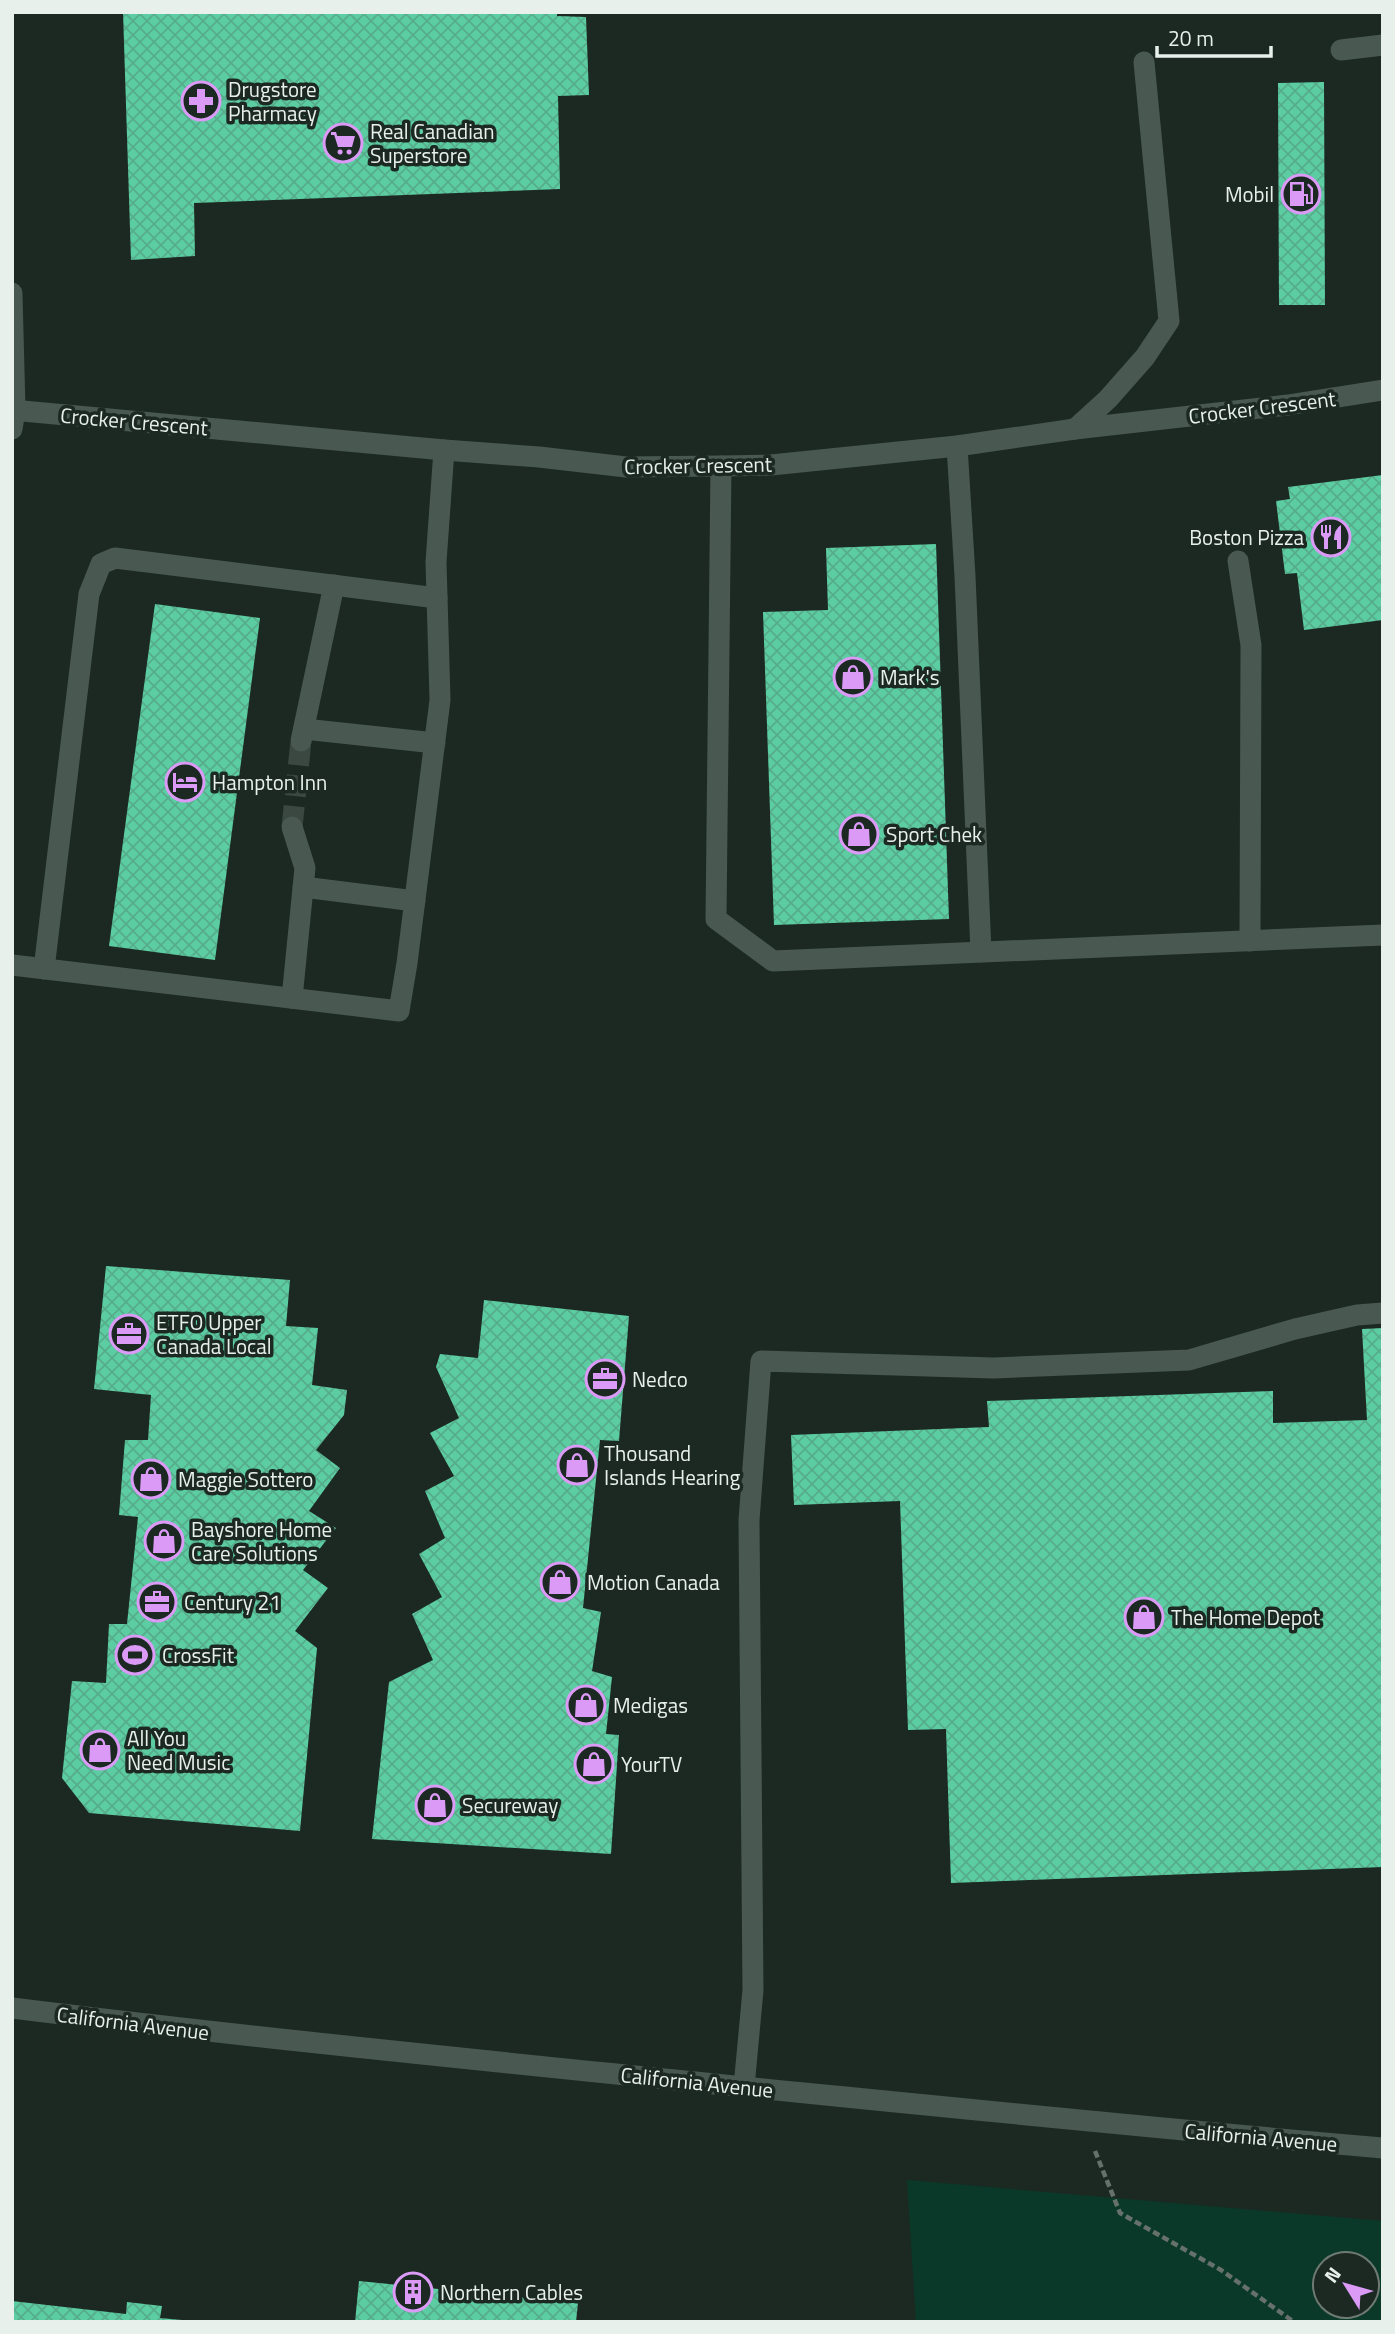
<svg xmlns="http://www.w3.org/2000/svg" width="1395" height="2334" viewBox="0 0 1395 2334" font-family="'Titillium Web',sans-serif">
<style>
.grass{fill:#0a3929;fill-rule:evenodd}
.building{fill:url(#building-cross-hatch)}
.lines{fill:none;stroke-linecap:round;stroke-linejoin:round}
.minor-tunnel{stroke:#3b4741;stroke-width:21;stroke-dasharray:21 10;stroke-linecap:butt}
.path{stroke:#66716c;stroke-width:4.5;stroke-dasharray:7 3.5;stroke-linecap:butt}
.minor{stroke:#495851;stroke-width:21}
.labels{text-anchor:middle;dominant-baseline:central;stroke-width:7;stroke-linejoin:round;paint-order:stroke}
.poi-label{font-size:21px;fill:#e8f0ec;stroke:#1c2923;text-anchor:start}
.street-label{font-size:21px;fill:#e8f0ec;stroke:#1c2923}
</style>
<defs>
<pattern id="building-cross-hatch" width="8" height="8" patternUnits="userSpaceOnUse" patternTransform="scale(1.75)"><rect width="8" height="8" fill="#5ccda2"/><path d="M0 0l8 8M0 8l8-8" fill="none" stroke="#56ac8b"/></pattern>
</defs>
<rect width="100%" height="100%" fill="#1c2923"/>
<path class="grass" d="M907 2180 1383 2221V2322H916ZM1325 2264H1367V2306H1325Z"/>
<g class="building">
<polygon points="123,12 557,12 557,16 586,17 589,95 558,96 560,189 194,203 195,256 131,260"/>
<polygon points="1324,82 1325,305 1279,305 1278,83"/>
<polygon points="1383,475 1383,620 1304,630 1297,573 1285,574 1276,501 1290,499 1288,487"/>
<polygon points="936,544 949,919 774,925 763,612 828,610 826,548"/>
<polygon points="155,604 260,618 215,960 109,946"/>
<polygon points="106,1266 290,1280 286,1326 318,1328 312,1385 347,1390 344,1415 316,1450 340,1468 309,1511 336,1528 303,1570 328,1588 295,1631 317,1648 300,1831 89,1813 62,1778 72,1681 106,1683 109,1624 127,1624 138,1517 119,1515 125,1440 148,1440 151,1395 94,1389"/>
<polygon points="484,1300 629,1316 619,1441 600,1440 583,1608 601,1612 592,1671 612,1677 606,1734 619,1735 611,1854 372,1839 389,1682 433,1660 412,1614 442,1597 419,1554 445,1538 425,1491 454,1476 430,1433 459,1418 436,1367 440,1354 478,1358"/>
<polygon points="1383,1328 1383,1867 951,1883 946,1729 908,1730 900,1501 794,1505 791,1435 989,1427 987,1401 1273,1391 1273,1423 1367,1420 1362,1329"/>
<polygon points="359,2281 578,2303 576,2322 355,2322"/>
<polygon points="12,2301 126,2314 127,2302 162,2306 160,2318 182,2320 182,2322 12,2322"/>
</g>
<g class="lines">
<polyline class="minor-tunnel" points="292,827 301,741"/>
<polyline class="path" points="1095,2151 1120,2213 1221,2270 1294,2322"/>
<g class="minor">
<polyline points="1341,50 1383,45"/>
<polyline points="12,293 15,410 12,429"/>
<polyline points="12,410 444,450 539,457 626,467 721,466 771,465 957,446 1075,429 1288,405 1383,390"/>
<polyline points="1075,429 1108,399 1145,357 1169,321 1144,62"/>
<polyline points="957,446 965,576 981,952"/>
<polyline points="721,466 716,919 773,961 1383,935"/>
<polyline points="1238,561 1251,645 1250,941"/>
<polyline points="304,729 435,743"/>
<polyline points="301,741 334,585"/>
<polyline points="303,887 415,901"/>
<polyline points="12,965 399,1011 407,963 440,700 436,562 444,450"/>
<polyline points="44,969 89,594 101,564 115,558 437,598"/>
<polyline points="292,998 305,868 292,827"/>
<path d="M12 2008C246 2037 480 2060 714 2084 937 2106 1160 2129 1383 2148"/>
<polyline points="744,2087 753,1990 749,1520 761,1361 994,1368 1189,1360 1295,1329 1357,1315 1383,1313"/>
</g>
</g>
<defs>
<symbol id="pharmacy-ring" viewBox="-11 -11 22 22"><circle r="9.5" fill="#1c2923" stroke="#da9af6" stroke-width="1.5"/><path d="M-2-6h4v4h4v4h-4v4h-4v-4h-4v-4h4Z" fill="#da9af6"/></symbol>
<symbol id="supermarket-ring" viewBox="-11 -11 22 22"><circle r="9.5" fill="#1c2923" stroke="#da9af6" stroke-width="1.5"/><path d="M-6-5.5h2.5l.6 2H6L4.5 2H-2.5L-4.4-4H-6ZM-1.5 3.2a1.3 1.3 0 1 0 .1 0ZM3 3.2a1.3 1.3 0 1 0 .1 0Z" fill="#da9af6"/></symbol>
<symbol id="fuel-ring" viewBox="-11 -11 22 22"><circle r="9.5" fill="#1c2923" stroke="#da9af6" stroke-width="1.5"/><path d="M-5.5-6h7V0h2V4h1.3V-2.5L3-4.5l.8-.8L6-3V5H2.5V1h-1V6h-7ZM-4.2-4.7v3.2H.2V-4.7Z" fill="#da9af6"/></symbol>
<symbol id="restaurant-ring" viewBox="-11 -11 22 22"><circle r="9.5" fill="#1c2923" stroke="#da9af6" stroke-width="1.5"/><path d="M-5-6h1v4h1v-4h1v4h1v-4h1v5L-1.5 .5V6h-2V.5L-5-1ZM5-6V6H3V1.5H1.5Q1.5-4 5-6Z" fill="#da9af6"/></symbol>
<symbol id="shop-ring" viewBox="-11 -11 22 22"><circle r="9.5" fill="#1c2923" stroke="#da9af6" stroke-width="1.5"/><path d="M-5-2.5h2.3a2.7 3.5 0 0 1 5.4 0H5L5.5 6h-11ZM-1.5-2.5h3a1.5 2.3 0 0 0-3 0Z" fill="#da9af6"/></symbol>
<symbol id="hotel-ring" viewBox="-11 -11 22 22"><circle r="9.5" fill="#1c2923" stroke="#da9af6" stroke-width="1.5"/><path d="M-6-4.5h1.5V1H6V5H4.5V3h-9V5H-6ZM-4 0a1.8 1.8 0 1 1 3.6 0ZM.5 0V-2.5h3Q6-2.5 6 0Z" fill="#da9af6"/></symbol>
<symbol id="office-ring" viewBox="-11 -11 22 22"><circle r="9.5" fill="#1c2923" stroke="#da9af6" stroke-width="1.5"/><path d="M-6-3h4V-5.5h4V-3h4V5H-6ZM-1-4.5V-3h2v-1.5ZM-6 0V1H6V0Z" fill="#da9af6"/></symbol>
<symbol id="stadium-ring" viewBox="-11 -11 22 22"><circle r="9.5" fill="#1c2923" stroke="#da9af6" stroke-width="1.5"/><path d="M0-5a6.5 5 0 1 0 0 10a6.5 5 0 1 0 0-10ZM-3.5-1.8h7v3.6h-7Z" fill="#da9af6"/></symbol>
<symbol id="building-ring" viewBox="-11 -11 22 22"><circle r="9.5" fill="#1c2923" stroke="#da9af6" stroke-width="1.5"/><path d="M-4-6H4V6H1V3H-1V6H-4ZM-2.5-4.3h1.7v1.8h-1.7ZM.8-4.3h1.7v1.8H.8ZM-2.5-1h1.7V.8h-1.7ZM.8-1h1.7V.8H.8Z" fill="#da9af6"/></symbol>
</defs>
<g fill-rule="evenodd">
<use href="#pharmacy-ring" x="179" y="79" width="44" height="44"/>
<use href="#supermarket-ring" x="321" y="121" width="44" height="44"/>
<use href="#fuel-ring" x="1279" y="172" width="44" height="44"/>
<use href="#restaurant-ring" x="1309" y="515" width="44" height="44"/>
<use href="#shop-ring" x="831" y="655" width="44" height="44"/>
<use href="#hotel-ring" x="163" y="760" width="44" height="44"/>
<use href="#shop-ring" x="837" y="812" width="44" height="44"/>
<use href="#office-ring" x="107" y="1312" width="44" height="44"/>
<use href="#office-ring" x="583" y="1357" width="44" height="44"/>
<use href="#shop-ring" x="555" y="1443" width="44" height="44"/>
<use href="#shop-ring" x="129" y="1457" width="44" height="44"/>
<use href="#shop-ring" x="142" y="1519" width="44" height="44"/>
<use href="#shop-ring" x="538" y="1560" width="44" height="44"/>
<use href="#office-ring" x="135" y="1580" width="44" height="44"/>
<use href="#shop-ring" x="1122" y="1595" width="44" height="44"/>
<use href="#stadium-ring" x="113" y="1633" width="44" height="44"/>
<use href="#shop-ring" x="564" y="1683" width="44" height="44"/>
<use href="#shop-ring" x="78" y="1728" width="44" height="44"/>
<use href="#shop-ring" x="572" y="1742" width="44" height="44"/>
<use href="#shop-ring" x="413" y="1783" width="44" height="44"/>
<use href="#building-ring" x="391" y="2270" width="44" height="44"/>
</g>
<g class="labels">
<g class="poi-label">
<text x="228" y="89">Drugstore<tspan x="228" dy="24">Pharmacy</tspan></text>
<text x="370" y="131">Real Canadian<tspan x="370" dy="24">Superstore</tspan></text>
<text x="1274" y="194" text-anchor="end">Mobil</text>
<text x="1304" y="537" text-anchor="end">Boston Pizza</text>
<text x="880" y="677">Mark's</text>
<text x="212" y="782">Hampton Inn</text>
<text x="886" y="834">Sport Chek</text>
<text x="156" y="1322">ETFO Upper<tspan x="156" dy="24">Canada Local</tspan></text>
<text x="632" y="1379">Nedco</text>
<text x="604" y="1453">Thousand<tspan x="604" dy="24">Islands Hearing</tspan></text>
<text x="178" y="1479">Maggie Sottero</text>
<text x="191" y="1529">Bayshore Home<tspan x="191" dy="24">Care Solutions</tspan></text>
<text x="587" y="1582">Motion Canada</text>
<text x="184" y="1602">Century 21</text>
<text x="1171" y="1617">The Home Depot</text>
<text x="162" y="1655">CrossFit</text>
<text x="613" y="1705">Medigas</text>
<text x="127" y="1738">All You<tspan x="127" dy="24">Need Music</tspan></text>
<text x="621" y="1764">YourTV</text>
<text x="462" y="1805">Secureway</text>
<text x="440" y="2292">Northern Cables</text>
</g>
<g class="street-label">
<text transform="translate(1262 407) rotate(-7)">Crocker Crescent</text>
<text transform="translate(134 421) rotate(5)">Crocker Crescent</text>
<text transform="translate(698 465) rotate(-1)">Crocker Crescent</text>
<text transform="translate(133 2023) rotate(7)">California Avenue</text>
<text transform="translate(697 2082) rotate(6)">California Avenue</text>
<text transform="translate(1261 2137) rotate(5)">California Avenue</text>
</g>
</g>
<rect width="1395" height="2334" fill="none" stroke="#e8f0ec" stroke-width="28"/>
<g transform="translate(1346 2285) rotate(307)"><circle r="33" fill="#1c2923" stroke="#6e7973" stroke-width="2"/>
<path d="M0-5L12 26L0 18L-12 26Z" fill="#da9af6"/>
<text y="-10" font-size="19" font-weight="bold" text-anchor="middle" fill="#e8f0ec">N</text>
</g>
<path d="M1157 46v10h114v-10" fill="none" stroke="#e8f0ec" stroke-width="3.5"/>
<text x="1168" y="46" font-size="21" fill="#e8f0ec" stroke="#1c2923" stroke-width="5" paint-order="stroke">20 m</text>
</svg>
